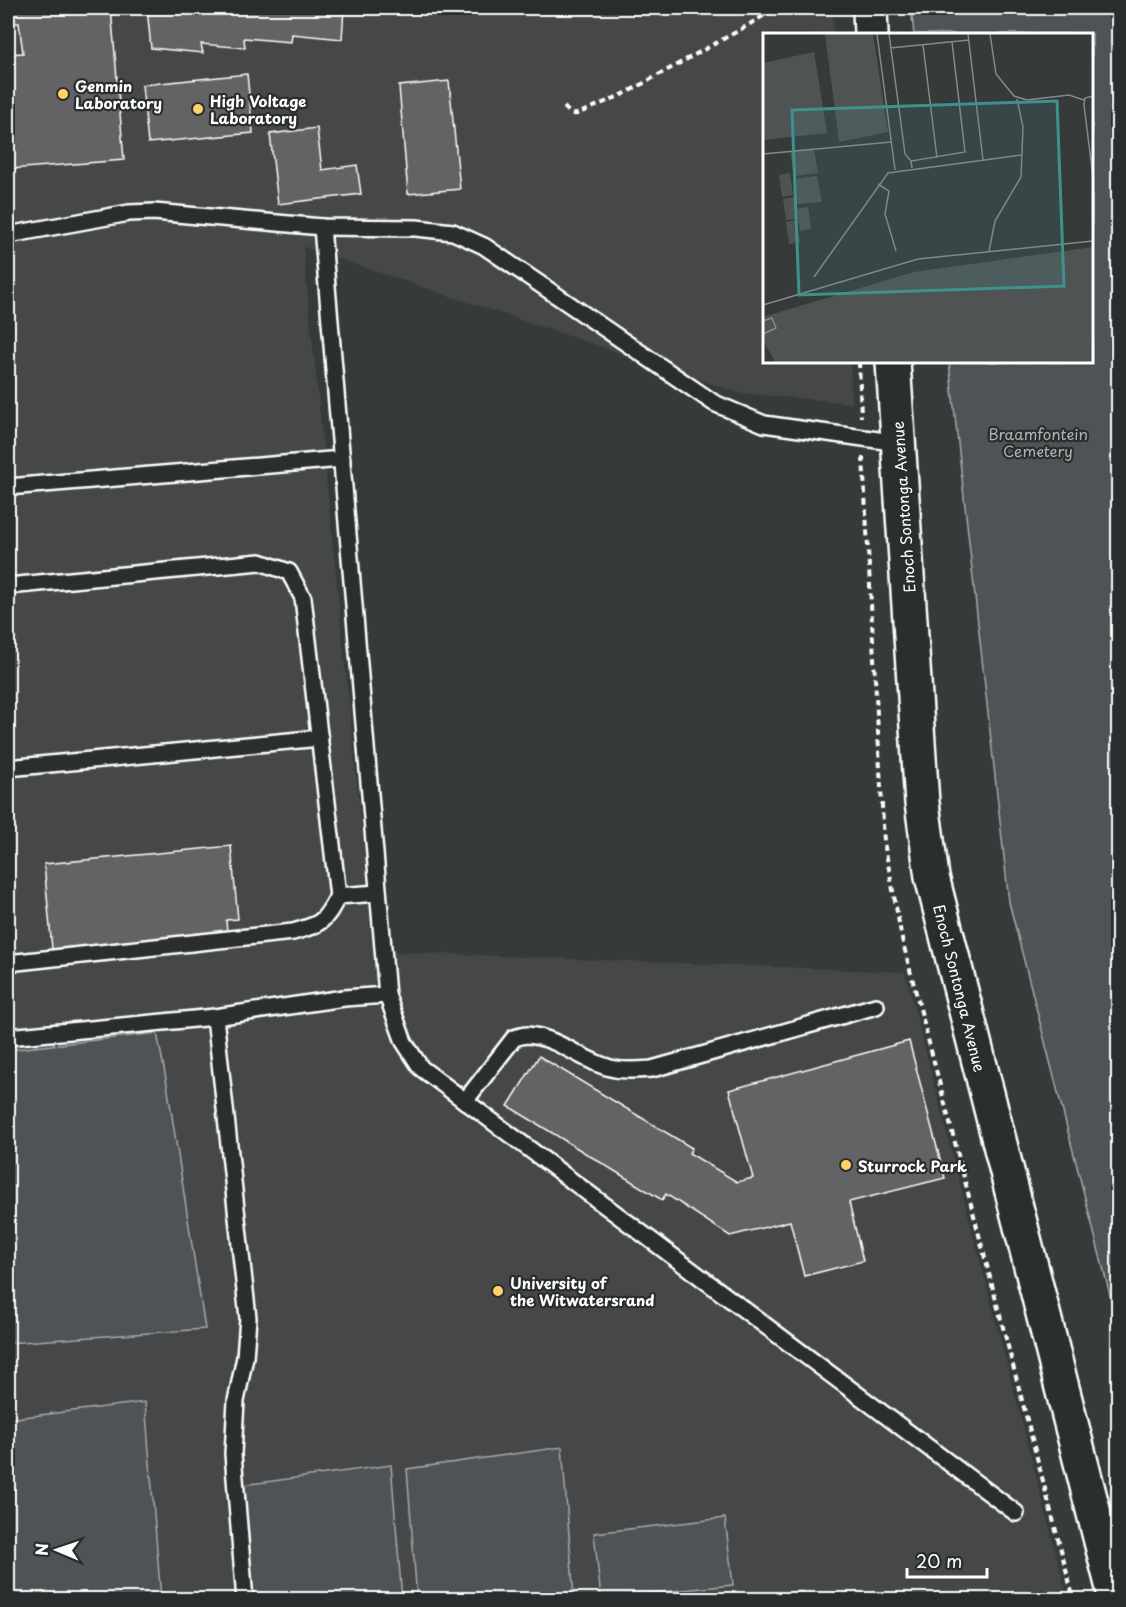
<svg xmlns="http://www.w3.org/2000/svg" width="1126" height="1607" viewBox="0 0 1126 1607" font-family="'Playpen Sans',sans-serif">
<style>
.built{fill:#444748}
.green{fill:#505354;stroke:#a8a9aa;stroke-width:1.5}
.building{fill:#636465;stroke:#fff;stroke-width:1.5}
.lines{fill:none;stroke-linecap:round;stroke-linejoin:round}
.lane-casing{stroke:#fff;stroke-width:20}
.secondary-casing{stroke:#fff;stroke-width:38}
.path{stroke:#fff;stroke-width:4;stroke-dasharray:6 4.5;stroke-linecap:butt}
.lane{stroke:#2a2d2e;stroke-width:15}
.secondary{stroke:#2a2d2e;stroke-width:33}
.poi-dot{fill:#ffd166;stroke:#2a2d2e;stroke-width:2}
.labels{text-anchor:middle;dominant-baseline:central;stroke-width:4.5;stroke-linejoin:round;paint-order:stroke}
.poi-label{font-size:15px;font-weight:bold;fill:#fff;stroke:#2a2d2e;text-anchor:start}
.park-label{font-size:15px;fill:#b0b2b2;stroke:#2a2d2e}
.street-label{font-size:15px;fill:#fff;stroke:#2a2d2e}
.inset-road{fill:none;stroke:#878989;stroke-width:1.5}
.view{fill:#3f918b;fill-opacity:0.15;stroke:#3f918b;stroke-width:3}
.inset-edge{fill:none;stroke:#fff;stroke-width:3}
</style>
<rect width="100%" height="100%" fill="#373a3b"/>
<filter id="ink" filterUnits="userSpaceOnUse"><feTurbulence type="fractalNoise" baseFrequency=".0167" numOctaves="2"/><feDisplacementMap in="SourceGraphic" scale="12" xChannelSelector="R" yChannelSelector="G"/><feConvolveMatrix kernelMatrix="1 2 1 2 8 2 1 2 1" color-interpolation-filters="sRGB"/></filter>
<g filter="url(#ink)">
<polygon class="built" points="8,8 832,8 834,34 764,34 764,362 850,362 852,403 739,393 303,247 374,951 905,972 1068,1599 8,1600"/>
<g class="green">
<polygon points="911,8 1118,8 1118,1326 1009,902 949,362 1092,362 1092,34 914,34"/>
<polygon points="157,1033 167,1084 205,1329 8,1343 8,1050"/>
<polygon points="145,1402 161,1599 8,1599 8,1419"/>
<polygon points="562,1447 574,1597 555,1600 417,1599 407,1469"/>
<polygon points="391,1465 402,1599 245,1599 235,1486"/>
<polygon points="725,1518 733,1585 601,1598 594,1533"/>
<polygon points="802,1591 803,1599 732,1599"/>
</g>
<g class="building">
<polygon points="8,8 111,8 124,160 11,169 8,133 8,54 23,53 19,23 8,23"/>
<polygon points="147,8 344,8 342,39 292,34 291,42 244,38 245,48 201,44 203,53 151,48"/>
<polygon points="247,74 253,133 148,143 142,85"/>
<polygon points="449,81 460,189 408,194 399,86"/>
<polygon points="317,128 322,170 357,165 361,194 278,204 270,134"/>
<polygon points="231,846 238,919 226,920 227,932 52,949 44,864"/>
<polygon points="909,1041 945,1178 849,1202 863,1261 804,1276 790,1221 730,1236 666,1194 662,1200 508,1106 539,1056 692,1148 689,1153 737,1182 753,1178 729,1090"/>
</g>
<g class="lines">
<defs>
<g id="lane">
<polyline points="322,227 387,995 404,1042 421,1068 1016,1513"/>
<polyline points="8,235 129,213 154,212 322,227 416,228 453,232 484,246 714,403 764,424 899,443"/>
<polyline points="8,487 342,459"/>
<polyline points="8,586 260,562 289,572 303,598 338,896 378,893"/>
<polyline points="8,768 320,738"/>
<path d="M8 963 293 932C321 924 324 923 338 896"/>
<polyline points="215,1017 248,1318 245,1357 236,1401 233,1454 245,1600"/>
<polyline points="8,1037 215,1017 344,998 387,995"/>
<path d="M465 1101 514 1038C518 1037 523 1035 527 1035 559 1037 584 1063 615 1069 627 1071 640 1070 652 1069L876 1006"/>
</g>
<g id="secondary">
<polyline points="870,8 871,34"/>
<polyline points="893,362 922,803 932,877 1116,1600"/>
</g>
</defs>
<use href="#lane" class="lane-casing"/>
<use href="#secondary" class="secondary-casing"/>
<g class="path">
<path d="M564 107C568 111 571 115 577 114L624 94 736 32 777 8"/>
<polyline points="859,362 861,417"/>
<polyline points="863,457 884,842 902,939 1074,1600"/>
</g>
<use href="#lane" class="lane"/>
<use href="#secondary" class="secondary"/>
</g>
</g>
<g class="poi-dot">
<circle cx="63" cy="94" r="6"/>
<circle cx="198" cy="109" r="6"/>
<circle cx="846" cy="1165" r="6"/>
<circle cx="498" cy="1291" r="6"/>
</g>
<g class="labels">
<g class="poi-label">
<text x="75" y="85">Genmin<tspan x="75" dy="17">Laboratory</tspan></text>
<text x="210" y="100">High Voltage<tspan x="210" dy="17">Laboratory</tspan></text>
<text x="858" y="1165">Sturrock Park</text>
<text x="510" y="1282">University of<tspan x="510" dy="17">the Witwatersrand</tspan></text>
</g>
<g class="park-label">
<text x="1038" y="433">Braamfontein<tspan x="1038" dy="17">Cemetery</tspan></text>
</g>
<g class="street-label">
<text transform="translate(903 507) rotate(-94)">Enoch Sontonga Avenue</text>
<text transform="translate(960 988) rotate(76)">Enoch Sontonga Avenue</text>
</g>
</g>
<g transform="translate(763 33)">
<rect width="330" height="330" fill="#373a3b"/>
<path d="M62 1H110L125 99 76 109ZM51 19 64 100 0 107V30ZM51 115 55 140 31 143 27 118ZM27 140 30 162 19 164 16 142ZM54 143 59 169 34 171 30 146ZM31 164 34 186 23 187 20 166ZM45 174 48 196 37 198 34 176ZM33 187 37 209 26 211 23 189ZM330 214V329H12L0 307V284L151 239Z" fill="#505354"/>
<path class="inset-road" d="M114 1 132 137M126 1 142 121 148 128M205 1 220 127M227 1 233 41 251 63 264 67 306 62 321 67M160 12 174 125M127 15 206 7M330 63 322 65 321 72 330 144M0 121 128 109M149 135 148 128 202 119 189 9M115 151 126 158 122 181 133 218M226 218 232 188 258 144 260 94 254 66M51 244 125 140 258 122M0 272 155 226 330 208M0 288 9 285 13 295 0 301"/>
<path class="view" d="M294 68 301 253 36 262 29 77Z"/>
<rect width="330" height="330" class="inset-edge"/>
</g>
<rect width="1126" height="1607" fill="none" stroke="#2a2d2e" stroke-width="30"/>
<rect x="15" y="15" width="1096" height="1577" fill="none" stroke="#fff" stroke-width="2" filter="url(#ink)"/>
<g transform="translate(57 1550) rotate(272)" stroke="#2a2d2e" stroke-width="4.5" paint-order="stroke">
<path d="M0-4.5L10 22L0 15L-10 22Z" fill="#ffffff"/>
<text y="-9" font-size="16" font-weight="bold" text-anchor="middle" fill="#ffffff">N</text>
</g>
<path d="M907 1568v9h80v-9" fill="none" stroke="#ffffff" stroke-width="3"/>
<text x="916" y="1568" font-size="18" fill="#ffffff" stroke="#2a2d2e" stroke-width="4.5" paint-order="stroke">20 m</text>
</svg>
